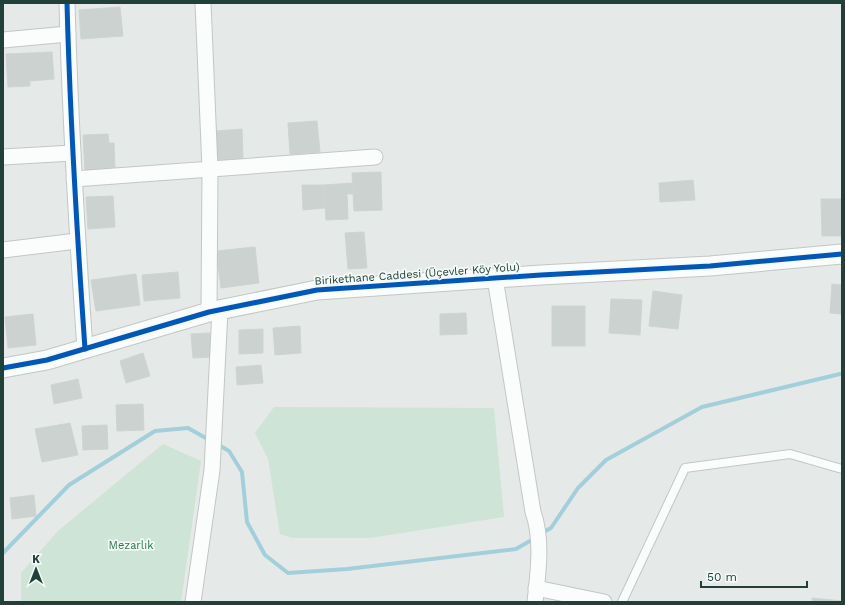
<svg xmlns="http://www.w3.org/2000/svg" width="845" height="605" viewBox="0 0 845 605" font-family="'Work Sans',sans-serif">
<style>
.green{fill:#cde4d6}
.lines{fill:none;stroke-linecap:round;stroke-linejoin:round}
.stream{stroke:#a3cfdb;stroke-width:4}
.building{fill:#ccd2d0;stroke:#ced4d1}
.service-casing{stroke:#c2c7c5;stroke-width:10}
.minor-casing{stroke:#c2c7c5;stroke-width:17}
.tertiary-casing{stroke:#c2c7c5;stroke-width:21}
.service{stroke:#fbfcfc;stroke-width:8}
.minor{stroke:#fbfcfc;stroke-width:15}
.tertiary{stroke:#fbfcfc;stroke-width:19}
.cycleway-casing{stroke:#f3faf7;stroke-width:8}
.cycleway{stroke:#0057b8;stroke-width:5}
.labels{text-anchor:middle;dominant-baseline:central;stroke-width:3.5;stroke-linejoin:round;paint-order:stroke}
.street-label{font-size:11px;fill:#21403a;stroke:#f3faf7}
.park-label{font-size:11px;fill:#287a4e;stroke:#f3faf7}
</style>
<rect width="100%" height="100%" fill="#e5eae8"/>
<g class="green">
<polygon points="274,407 494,408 504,517 370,538 292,538 280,534 268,459 255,433"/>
<polygon points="163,444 201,461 181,602 21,602 21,573 58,531"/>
</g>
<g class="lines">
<g class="stream">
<polyline points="217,444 229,451 242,472 247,522 265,555 288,573 347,569 516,549 535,538"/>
<polyline points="540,534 551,528 578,488 606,460 702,407 840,374 842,374"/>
<polyline points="3,553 69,485 155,431 188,428 211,441"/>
</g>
</g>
<g class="building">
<polygon points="120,7 123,36 81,39 79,10"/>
<polygon points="52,52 54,79 30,81 29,53"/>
<polygon points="29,53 30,86 8,87 6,54"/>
<polygon points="317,121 320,152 290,154 288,123"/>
<polygon points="242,129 243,158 218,160 216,131"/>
<polygon points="108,134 109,143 114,143 115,169 85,171 83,135"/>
<polygon points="381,172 382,210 354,211 352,173"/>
<polygon points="693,180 695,200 660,202 659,183"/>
<polygon points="353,183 353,194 347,194 348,219 326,220 324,185"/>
<polygon points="302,185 324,185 325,208 303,210"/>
<polygon points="113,196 115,227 88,229 86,197"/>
<polygon points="821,199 842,199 842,236 822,236"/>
<polygon points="364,232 367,268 348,269 345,233"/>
<polygon points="255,247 259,283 221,288 216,251"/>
<polygon points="178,272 180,298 144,301 142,275"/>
<polygon points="136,274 140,305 96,311 91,280"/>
<polygon points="832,284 842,285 842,314 830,313"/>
<polygon points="653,291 682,295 678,329 649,326"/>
<polygon points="611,299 642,300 640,335 609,333"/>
<rect x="552" y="306" width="33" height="40"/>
<polygon points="466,313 467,334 440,335 440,314"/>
<polygon points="33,314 36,345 8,348 5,317"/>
<polygon points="300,326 301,353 275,355 273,328"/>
<polygon points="263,329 263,353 239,354 239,330"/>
<polygon points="210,333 212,357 193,358 191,334"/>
<polygon points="143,353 150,376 126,383 120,361"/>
<polygon points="261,365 263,383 237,385 236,367"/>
<polygon points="78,379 82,398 54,404 51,385"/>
<polygon points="143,404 144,430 117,431 116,405"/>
<polygon points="70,423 78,455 42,462 35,429"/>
<polygon points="107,425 108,449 83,450 82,426"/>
<polygon points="34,495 36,516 12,519 10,498"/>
<polygon points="812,598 842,601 842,602 812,602"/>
</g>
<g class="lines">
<defs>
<polyline id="service" points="622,602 685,468 790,454 842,469"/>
<g id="minor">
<path d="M67 3C70 118 77 234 85 349"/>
<polyline points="203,3 210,169 209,312"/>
<polyline points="3,40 68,34"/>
<polyline points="3,157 73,153"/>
<polyline points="74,179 375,157"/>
<polyline points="3,250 77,241"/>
<path d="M495 278 533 512C543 540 538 573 535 602"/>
<polyline points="536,588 604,602"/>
<polyline points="193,602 212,470 220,310"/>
</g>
<polyline id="tertiary" points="3,368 47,360 209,312 317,290 541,275 710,266 842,254"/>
</defs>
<use href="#service" class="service-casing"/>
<use href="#minor" class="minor-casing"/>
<use href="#tertiary" class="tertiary-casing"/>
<use href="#service" class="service"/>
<use href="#minor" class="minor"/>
<use href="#tertiary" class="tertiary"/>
<defs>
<g id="cycleway">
<path d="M67 3C70 118 77 234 85 349"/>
<polyline points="3,368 47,360 209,312 317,290 541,275 710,266 842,254"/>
</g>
</defs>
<use href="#cycleway" class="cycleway-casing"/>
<use href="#cycleway" class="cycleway"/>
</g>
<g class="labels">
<g class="street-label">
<text transform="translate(417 274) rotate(-4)">Birikethane Caddesi (Üçevler Köy Yolu)</text>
</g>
<g class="park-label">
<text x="131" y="545">Mezarlık</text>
</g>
</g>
<rect width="845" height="605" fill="none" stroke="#21403a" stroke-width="8"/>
<g transform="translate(36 569)" stroke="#f3faf7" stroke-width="3" paint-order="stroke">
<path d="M0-3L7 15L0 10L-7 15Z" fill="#21403a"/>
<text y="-6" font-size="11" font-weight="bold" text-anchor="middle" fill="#21403a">K</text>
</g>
<path d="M701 581v6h106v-6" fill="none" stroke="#21403a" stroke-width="2"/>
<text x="707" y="581" font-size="12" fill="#21403a" stroke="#f3faf7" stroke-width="3" paint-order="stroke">50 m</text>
</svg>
